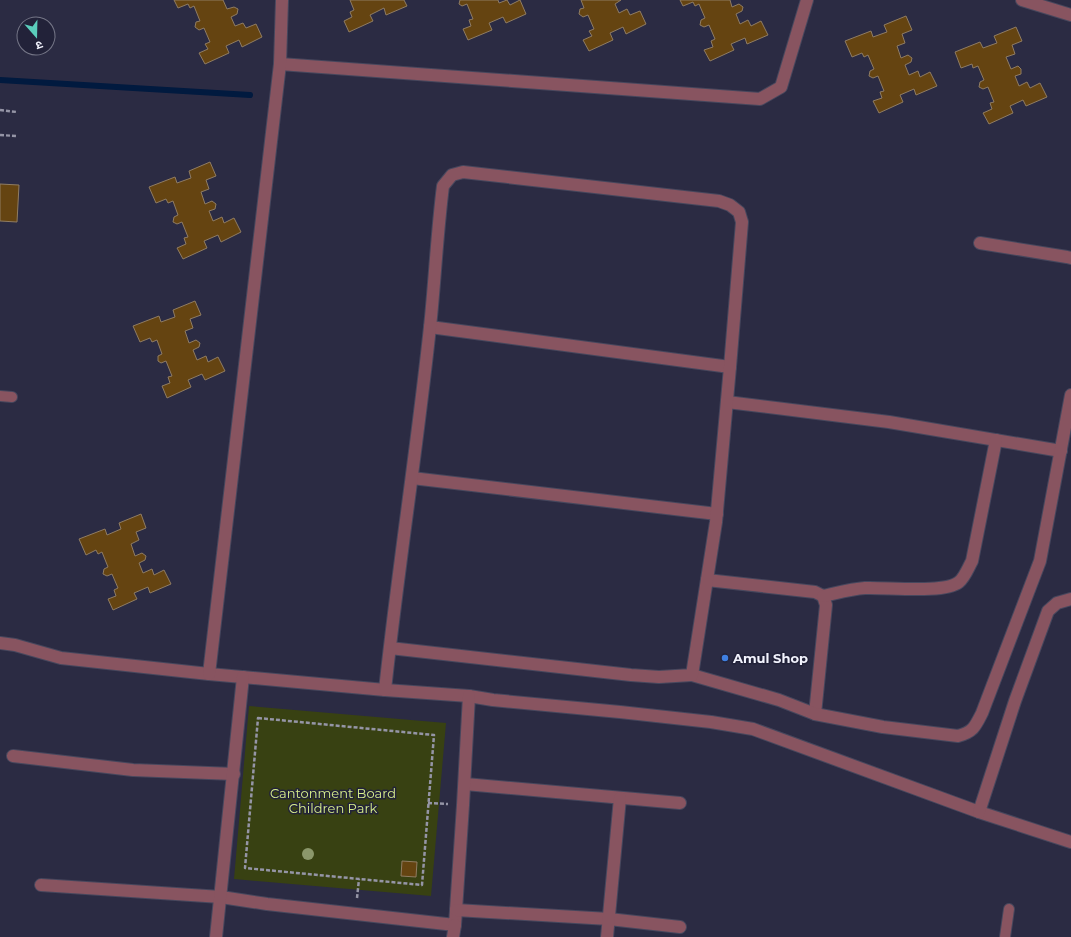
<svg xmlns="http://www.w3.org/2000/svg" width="1071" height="937" viewBox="0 0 1071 937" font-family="Montserrat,'Noto Sans Devanagari',sans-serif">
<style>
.green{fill:#384112}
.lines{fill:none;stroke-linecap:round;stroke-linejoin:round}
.stream{stroke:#011a3f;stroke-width:6}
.building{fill:#654411;stroke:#8f7c63}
.lane-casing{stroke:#47475d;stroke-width:12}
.street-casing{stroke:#47475d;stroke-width:14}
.path{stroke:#9595a6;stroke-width:2.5;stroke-dasharray:4 2;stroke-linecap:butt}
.lane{stroke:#885460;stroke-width:10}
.street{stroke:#885460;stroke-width:12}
.tree{fill:#8b976b}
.shop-dot{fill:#3f7fe0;stroke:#222239;stroke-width:1.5}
.labels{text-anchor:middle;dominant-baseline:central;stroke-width:3;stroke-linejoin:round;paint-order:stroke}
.poi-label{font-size:13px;font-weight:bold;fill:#f2f3fd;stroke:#222239;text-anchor:start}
.park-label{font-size:13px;fill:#d9f08b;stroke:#222239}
</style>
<rect width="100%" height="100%" fill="#2b2b43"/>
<polygon class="green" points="249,706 446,723 431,896 234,879"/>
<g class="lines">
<polyline class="stream" points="0,80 250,95"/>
</g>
<g class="building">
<polygon points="174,0 223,0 227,9 234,7 238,9 237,14 231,17 235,26 243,23 246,28 256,24 262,37 242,47 239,40 226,46 229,53 205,64 199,53 208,49 205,44 210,42 204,28 199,30 195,27 196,22 200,21 194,6 190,8 188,4 178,8"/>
<polygon points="350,0 404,0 407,6 386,15 384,8 370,15 373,21 349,32 344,21 352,17 350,12 354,10"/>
<polygon points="460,0 498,0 499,3 507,0 510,5 520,0 526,14 506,23 503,17 489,23 492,30 468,40 463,29 471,26 469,20 473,19 467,4 462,6 459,4"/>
<polygon points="581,0 621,0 615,4 619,13 627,9 630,15 640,11 646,24 626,34 623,27 610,33 613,40 589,51 583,40 592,36 589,31 594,29 588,15 583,17 579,14 580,9 584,8"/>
<polygon points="680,0 730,0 732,7 739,4 743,7 742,11 736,14 740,24 748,20 751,26 761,21 768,35 747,44 745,38 731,44 734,50 710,61 704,50 713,47 711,41 715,39 709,25 704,27 700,25 701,20 705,18 699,4 695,6 693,2 683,6"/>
<polygon points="906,16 912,30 902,34 905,43 897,46 901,58 908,55 912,58 911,62 905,65 909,75 918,71 920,77 930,72 937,86 916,95 914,89 900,95 903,102 879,113 873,101 882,98 880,92 884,91 878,76 873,78 869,76 870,71 874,69 868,55 864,57 862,53 852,57 845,41 871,31 873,37 887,32 884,25"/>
<polygon points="1016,27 1022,41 1012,45 1015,54 1006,57 1011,69 1018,66 1021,69 1021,74 1015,76 1019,86 1027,82 1030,88 1040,83 1047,97 1026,106 1023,100 1010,106 1013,113 989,124 983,113 992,109 990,103 994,102 988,87 983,89 979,87 980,82 984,80 978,66 973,68 972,64 961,68 955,52 980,42 983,48 997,43 994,36"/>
<polygon points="210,162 216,176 206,180 209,189 201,192 205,204 212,201 216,204 215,209 209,211 213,221 222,217 224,223 234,218 241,232 221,242 218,235 204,241 207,248 183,259 177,248 186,244 184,238 188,237 182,222 177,224 173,222 174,217 178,215 173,201 168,203 166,199 156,203 149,187 175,177 177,183 191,178 189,171"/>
<polygon points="0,184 19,185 17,222 0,221"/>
<polygon points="195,301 201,315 190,319 193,328 185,331 189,343 196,340 200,343 199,347 193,350 197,360 206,356 208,362 218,357 225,371 205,380 202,374 188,380 191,387 167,398 162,386 170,383 168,377 172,376 166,361 161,363 158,361 158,356 162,354 157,340 152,342 150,338 140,342 133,326 159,316 161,322 175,317 173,310"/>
<polygon points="141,514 146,528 136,532 139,540 131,544 135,556 142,553 146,556 145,560 139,563 143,573 152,569 154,575 164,570 171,584 150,593 148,587 134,593 137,599 113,610 108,599 116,596 114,590 118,588 112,574 107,576 103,574 104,569 108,567 102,552 98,554 96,550 86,555 79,539 105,529 107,535 121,529 119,523"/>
<polygon points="402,861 417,862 416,877 401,876"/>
</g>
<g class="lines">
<defs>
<g id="lane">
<polyline points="0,396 12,397"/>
<polyline points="1005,937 1009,909"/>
</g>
<g id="street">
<polyline points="1022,0 1071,15"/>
<polyline points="280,64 760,99 781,87 807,0"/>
<polyline points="980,243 1067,257 1071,258"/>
<polyline points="430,327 730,367"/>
<polyline points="727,402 889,422 1061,451"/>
<polyline points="412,478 717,514"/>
<polyline points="707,580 815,592 823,596 826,605 815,714"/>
<path d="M823 596C837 593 851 589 865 588 887 587 944 594 959 582 965 577 968 568 972 561L996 440"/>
<polyline points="0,643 15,645 61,658 209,674 385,690 469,696 493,700 620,712 711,722 753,729 979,812 1071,842"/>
<polyline points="209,674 280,64 282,0"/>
<path d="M692 675 779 700 815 714 883 727 958 736C973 732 975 727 982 713L1040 561 1071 395"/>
<path d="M385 690C398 569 417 449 430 327 435 280 437 233 443 186L452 175 463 172 719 201 730 205 739 212 742 222 730 367 716 522 692 675 659 677 631 675 390 648"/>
<polyline points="13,756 133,770 234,774"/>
<polyline points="465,784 680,803"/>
<polyline points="979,812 1015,701 1048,611 1057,603 1071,599"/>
<polyline points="41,885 221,897 267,904 455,925 463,805 469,696"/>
<polyline points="456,910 609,919 680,927"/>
<polyline points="216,937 243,677"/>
<polyline points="453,937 455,925"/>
<polyline points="607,937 620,798"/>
</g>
</defs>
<use href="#lane" class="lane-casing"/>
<use href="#street" class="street-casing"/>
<g class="path">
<polyline points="0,110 17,112"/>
<polyline points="0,135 16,136"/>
<polygon points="258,718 434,735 422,885 245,868"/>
<polyline points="428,803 448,804"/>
<polyline points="357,898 359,879"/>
</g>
<use href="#lane" class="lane"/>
<use href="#street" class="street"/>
</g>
<circle class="tree" cx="308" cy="854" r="6"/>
<circle class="shop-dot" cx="725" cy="658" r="4"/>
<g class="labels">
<g class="poi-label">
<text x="733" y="658">Amul Shop</text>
</g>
<g class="park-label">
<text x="333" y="793">Cantonment Board<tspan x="333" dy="15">Children Park</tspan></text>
</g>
</g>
<g transform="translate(36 36) rotate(160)"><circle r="19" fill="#222239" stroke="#757687"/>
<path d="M0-3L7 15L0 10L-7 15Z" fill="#5bcebc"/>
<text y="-6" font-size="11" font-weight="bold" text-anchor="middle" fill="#f2f3fd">उ</text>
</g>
</svg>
